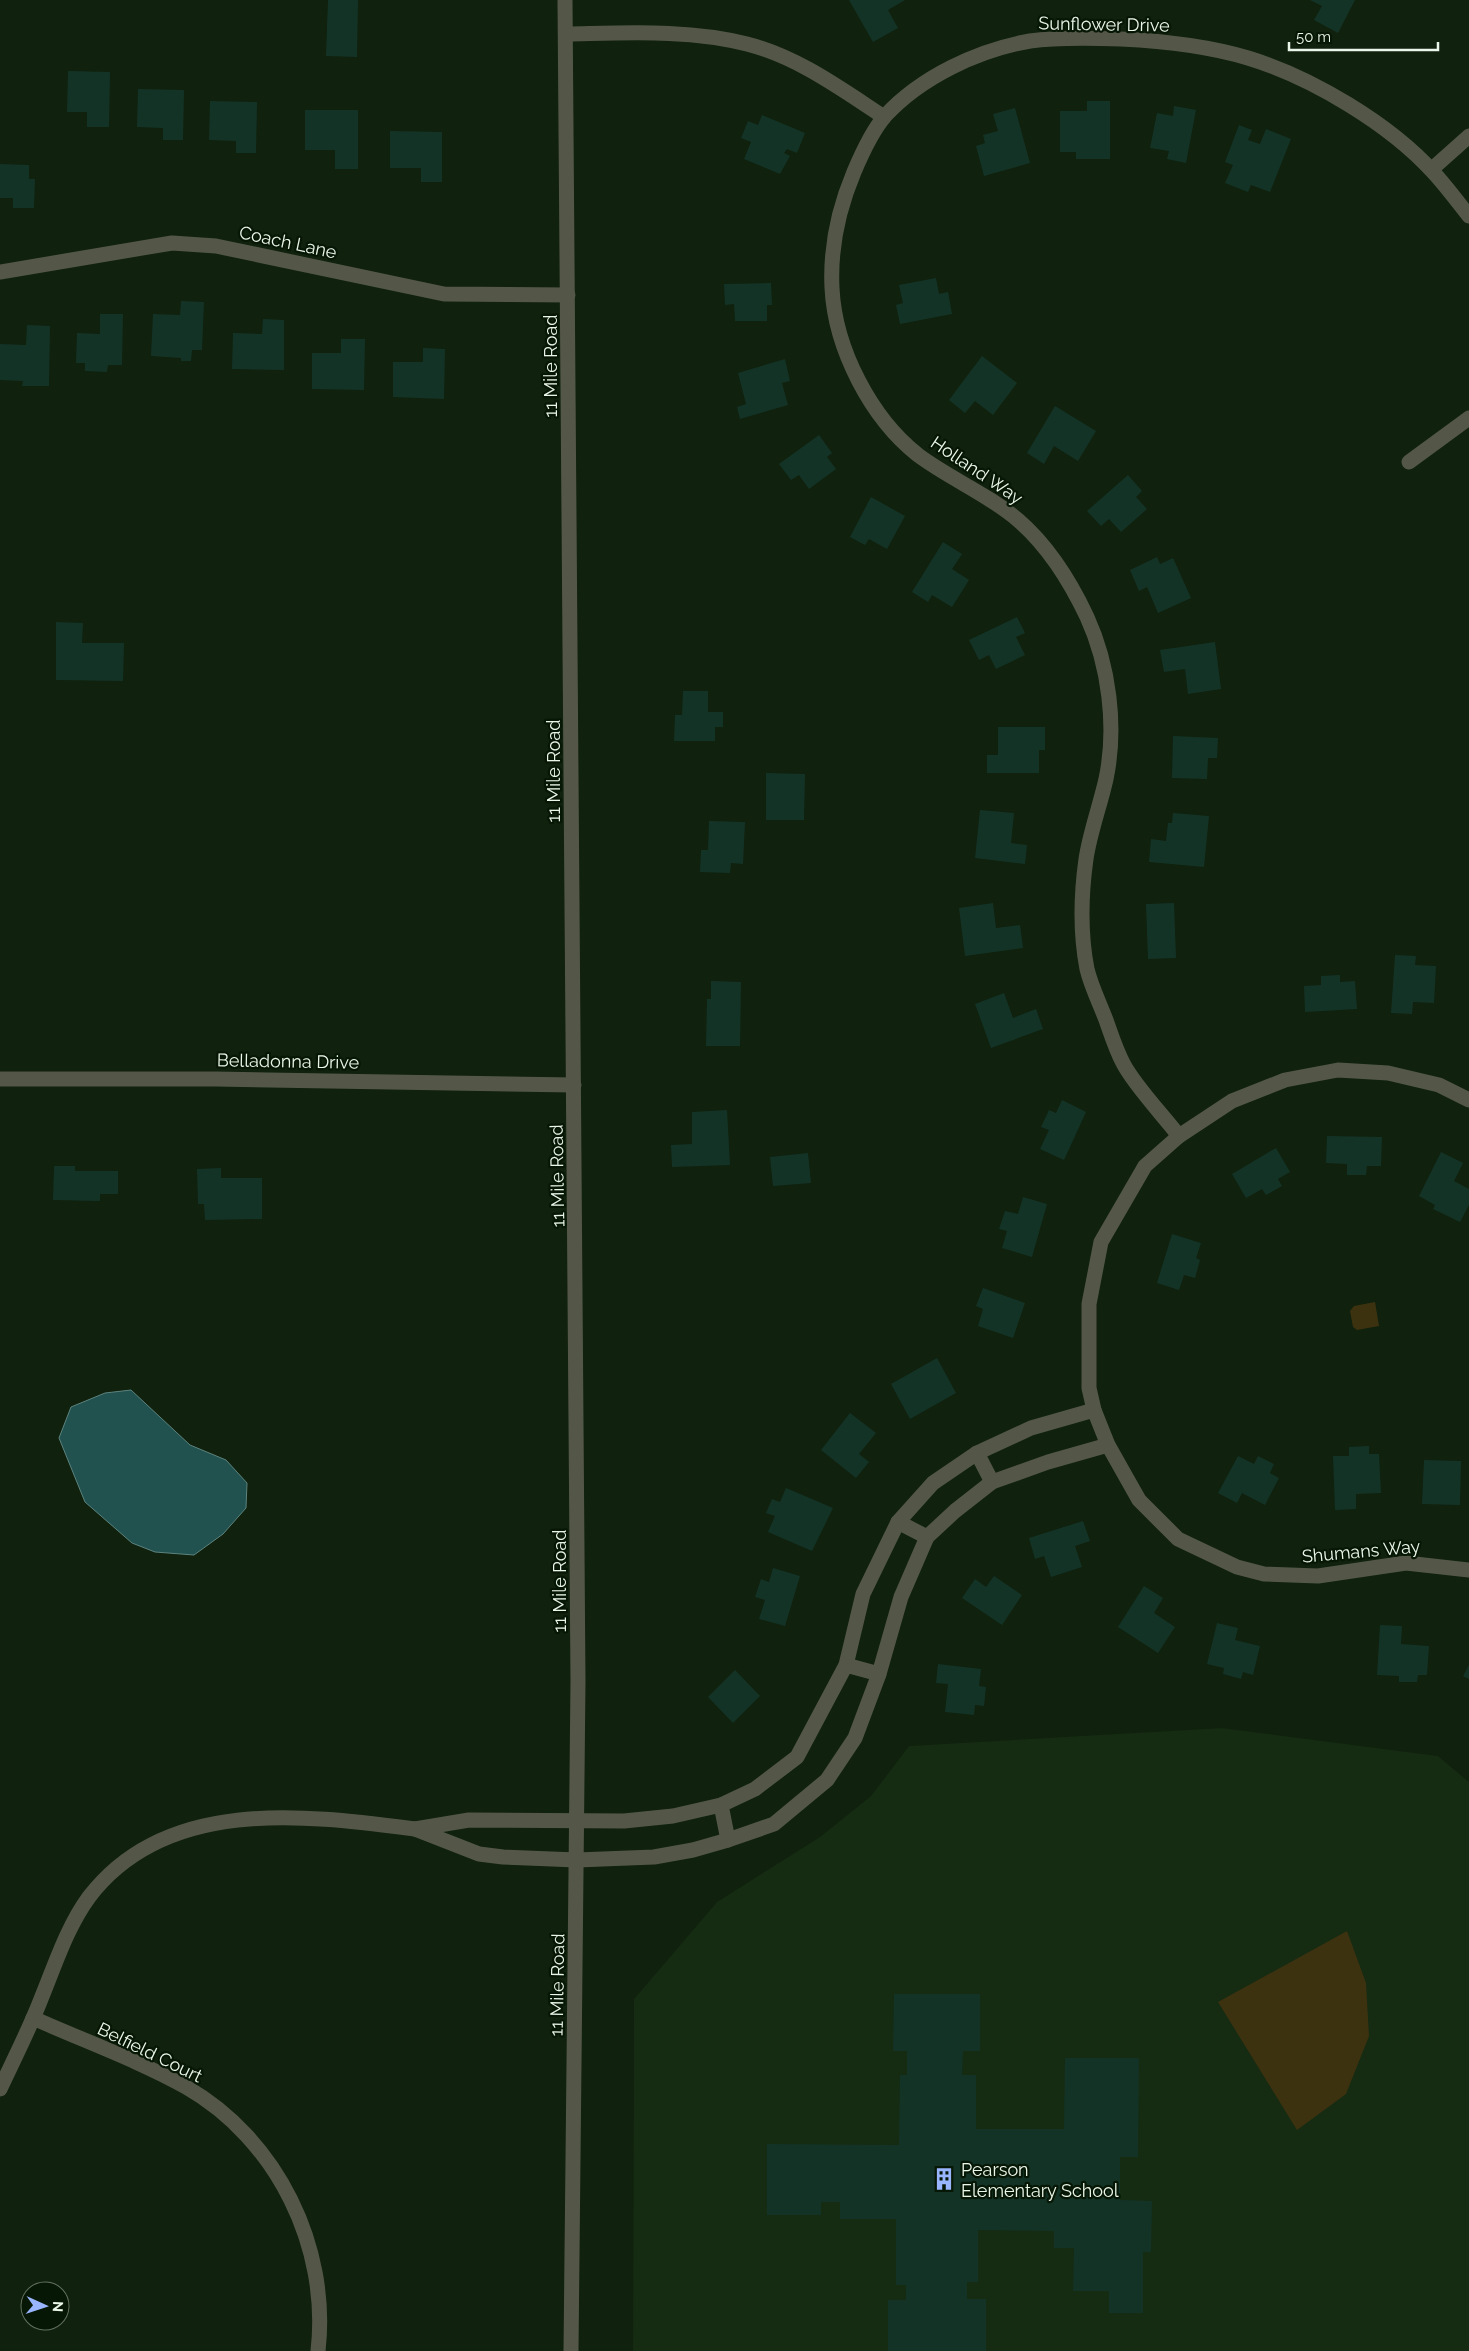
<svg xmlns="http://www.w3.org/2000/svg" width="1469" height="2351" viewBox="0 0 1469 2351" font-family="Raleway,sans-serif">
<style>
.built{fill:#152b12}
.green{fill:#3d3210}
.water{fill:#215250;stroke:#5d837e}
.building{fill:#143327}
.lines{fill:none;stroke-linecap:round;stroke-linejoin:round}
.minor{stroke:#545748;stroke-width:15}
.tertiary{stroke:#545748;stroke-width:15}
.labels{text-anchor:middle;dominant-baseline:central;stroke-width:4.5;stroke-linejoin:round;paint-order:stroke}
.street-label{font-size:18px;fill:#eaf6e9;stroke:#071705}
.poi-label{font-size:18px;fill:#eaf6e9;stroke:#071705;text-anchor:start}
</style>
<rect width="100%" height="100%" fill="#10210d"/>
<polygon class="built" points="1222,1728 1438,1756 1469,1782 1469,2351 633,2351 634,1999 717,1902 820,1837 871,1796 909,1746"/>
<g class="green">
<polygon points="1375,1302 1379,1326 1357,1330 1353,1327 1350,1311 1354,1306"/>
<polygon points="1347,1931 1366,1983 1369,2036 1346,2094 1297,2130 1218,2002"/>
</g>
<polygon class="water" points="131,1390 190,1445 226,1460 247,1483 246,1508 223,1534 194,1555 155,1552 132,1543 85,1502 59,1438 71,1407 105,1393"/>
<g class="building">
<polygon points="328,0 358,0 357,57 326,56"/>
<polygon points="849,0 905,0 888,10 898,28 873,42"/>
<polygon points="1310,0 1355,0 1338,33 1314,20 1322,6"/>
<polygon points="68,71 110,72 109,127 87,127 87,112 67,112"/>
<polygon points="138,89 184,90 183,140 163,140 163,128 137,127"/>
<polygon points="210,101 257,102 256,153 236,153 236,141 209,140"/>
<polygon points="1087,101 1110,101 1110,159 1076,159 1076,152 1060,152 1060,111 1087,111"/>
<polygon points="1174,106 1196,110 1186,163 1167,159 1169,151 1150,148 1157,113 1173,116"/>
<polygon points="1015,108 1030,163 984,176 976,146 985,143 983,135 998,131 993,114"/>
<polygon points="305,110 358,110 358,169 335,169 335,150 305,150"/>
<polygon points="762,115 805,133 797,153 787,149 784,153 790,156 780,174 744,159 751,142 741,138 748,121 758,125"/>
<polygon points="1239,125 1252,130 1248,140 1260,144 1266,129 1291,139 1270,192 1251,185 1248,192 1225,183 1233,165 1225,162"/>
<polygon points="390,131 442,132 442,182 421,182 421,168 390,168"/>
<polygon points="0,164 29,165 29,179 35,179 34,208 13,208 13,198 0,198"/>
<polygon points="936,278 939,294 948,292 952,314 900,324 896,305 903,303 899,285"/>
<polygon points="771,283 772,305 767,305 767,321 735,321 734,304 725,305 724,284"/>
<polygon points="181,301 204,302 202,350 192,350 191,361 181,361 181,358 151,356 153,314 180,315"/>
<polygon points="100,314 123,314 122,365 108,365 107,372 85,371 85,363 76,363 77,333 100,334"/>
<polygon points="263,319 284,320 284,370 232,369 233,333 262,334"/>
<polygon points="27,325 50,326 49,386 22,386 23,381 0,380 0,344 26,345"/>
<polygon points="341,339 365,339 364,390 312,389 312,353 341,353"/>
<polygon points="423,348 445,349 444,399 393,397 393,362 423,362"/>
<polygon points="982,356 1017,383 993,415 975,401 965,413 949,400"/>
<polygon points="785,359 790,381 782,383 788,405 740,419 737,407 746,404 738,373"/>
<polygon points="1055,406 1096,431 1078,461 1054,446 1044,464 1027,453"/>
<polygon points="819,435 832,453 827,457 836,469 809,489 799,475 791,480 779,464"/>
<polygon points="1128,475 1142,491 1136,497 1147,509 1121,532 1109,519 1101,526 1087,511"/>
<polygon points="871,497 905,516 887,549 869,539 865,545 850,537"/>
<polygon points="943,542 962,554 952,569 969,580 952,607 932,595 928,602 912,592"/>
<polygon points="1157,557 1160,564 1173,558 1191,598 1158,613 1147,587 1139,591 1130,570"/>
<polygon points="1017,617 1025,633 1016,637 1025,655 996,669 989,655 979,660 969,640"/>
<polygon points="56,622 83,623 82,643 124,643 123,681 56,680"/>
<polygon points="1215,642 1221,689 1188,694 1185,669 1164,672 1160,650"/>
<polygon points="683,691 708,691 708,712 723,712 723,727 715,727 715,741 674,741 675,715 682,715"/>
<polygon points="998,727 1045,727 1045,750 1039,750 1039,773 987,773 987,755 998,755"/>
<polygon points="1173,736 1218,738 1217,758 1208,758 1207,779 1172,778"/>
<polygon points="766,773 805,774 804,820 766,820"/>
<polygon points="980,810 1014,813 1011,843 1027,845 1025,864 975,858"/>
<polygon points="1173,813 1209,816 1204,867 1149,862 1151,839 1166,841 1168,823 1172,823"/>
<polygon points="709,821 745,822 743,864 731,863 730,873 700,872 701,850 708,850"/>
<polygon points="993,903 996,928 1020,925 1023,948 965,956 959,908"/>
<polygon points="1174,903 1176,958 1148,959 1146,904"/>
<polygon points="1395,955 1416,956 1415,965 1436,966 1434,1003 1413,1002 1412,1014 1391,1013"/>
<polygon points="1340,975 1340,982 1355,981 1357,1009 1305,1012 1304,986 1321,985 1321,976"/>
<polygon points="711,981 741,982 740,1046 706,1046 707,999 711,999"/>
<polygon points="1004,993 1013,1018 1036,1009 1043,1029 991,1048 975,1004"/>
<polygon points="1062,1100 1086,1112 1064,1160 1040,1149 1049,1130 1041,1127 1049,1110 1056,1113"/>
<polygon points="727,1110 730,1165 672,1167 671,1145 692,1144 692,1112"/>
<polygon points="1327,1136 1382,1137 1381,1166 1367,1166 1366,1175 1347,1175 1347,1164 1326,1163"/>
<polygon points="1276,1148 1290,1172 1278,1179 1282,1186 1266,1195 1262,1189 1246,1198 1232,1174"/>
<polygon points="1441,1152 1463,1163 1454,1181 1469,1189 1469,1205 1460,1222 1433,1209 1435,1205 1419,1196"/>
<polygon points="808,1153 811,1183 773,1186 770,1157"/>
<polygon points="54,1166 75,1166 75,1171 118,1171 118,1194 100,1194 100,1201 53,1200"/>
<polygon points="221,1168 221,1178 262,1178 262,1219 205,1220 204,1204 198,1204 197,1169"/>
<polygon points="1023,1197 1047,1204 1032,1257 1002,1248 1007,1231 999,1229 1005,1211 1018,1214"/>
<polygon points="1172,1234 1201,1243 1196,1258 1200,1260 1195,1278 1184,1275 1179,1290 1157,1283"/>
<polygon points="983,1288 1025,1303 1013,1338 978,1326 983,1309 976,1306"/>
<polygon points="937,1358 956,1393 910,1419 891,1384"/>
<polygon points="850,1413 876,1433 859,1454 869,1462 856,1478 821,1450"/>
<polygon points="1369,1446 1369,1454 1379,1454 1381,1493 1356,1494 1356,1509 1335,1510 1333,1456 1349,1456 1349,1447"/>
<polygon points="1238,1456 1254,1464 1258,1456 1274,1464 1270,1473 1279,1478 1265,1505 1242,1493 1237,1503 1218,1493"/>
<polygon points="1424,1460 1461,1461 1460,1505 1422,1504"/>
<polygon points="786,1488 833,1508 812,1551 768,1532 775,1516 766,1513 772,1499 780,1502"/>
<polygon points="1083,1521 1090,1541 1075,1546 1082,1567 1051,1577 1044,1556 1035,1559 1029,1538"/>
<polygon points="773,1568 800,1576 785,1626 759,1619 765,1600 755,1597 761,1579 769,1582"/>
<polygon points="994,1576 1022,1595 1002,1625 962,1598 975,1579 986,1587"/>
<polygon points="1144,1586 1163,1598 1154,1613 1175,1627 1158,1653 1118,1627"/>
<polygon points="1217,1623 1238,1628 1235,1640 1260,1646 1253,1675 1243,1672 1241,1679 1223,1674 1224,1668 1207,1664"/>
<polygon points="1380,1625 1402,1626 1401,1644 1429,1646 1427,1675 1418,1675 1417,1682 1399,1682 1399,1676 1377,1675"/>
<polygon points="938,1664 981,1669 979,1686 986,1687 984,1706 975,1705 974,1715 945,1712 948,1684 936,1683"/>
<polygon points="1469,1665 1469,1679 1463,1676"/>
<polygon points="735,1670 760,1696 733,1723 708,1697"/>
<polygon points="894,1994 980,1994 980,2051 963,2051 962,2075 976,2075 976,2129 1064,2129 1065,2058 1139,2058 1138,2157 1120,2157 1120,2200 1152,2201 1151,2252 1143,2252 1143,2313 1109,2313 1109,2291 1073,2291 1074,2248 1054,2248 1054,2231 978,2230 978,2282 967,2282 967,2299 986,2299 986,2351 888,2351 888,2300 906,2300 906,2285 896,2285 896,2219 840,2219 840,2202 821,2202 821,2215 767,2215 767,2144 899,2145 900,2075 907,2075 907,2051 893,2051"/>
</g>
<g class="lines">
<g class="minor">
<path d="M566 34C625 33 689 29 747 44 798 57 841 89 884 117"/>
<polyline points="1432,169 1469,136"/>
<polyline points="0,272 172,243 216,246 444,294 568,295"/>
<polyline points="1409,462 1469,418"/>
<polyline points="0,1079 216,1079 574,1085"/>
<polyline points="1469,1100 1439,1085 1388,1073 1338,1070 1285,1080 1232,1101 1179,1136 1145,1166 1101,1242 1089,1304 1089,1388 1094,1410 1108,1445 1139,1500 1178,1539 1237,1567 1264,1574 1318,1576 1406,1563 1469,1570"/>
<path d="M1179 1136C1163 1115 1134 1085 1123 1063 1116 1050 1111 1034 1106 1020 1100 1004 1091 986 1087 969 1080 933 1081 895 1086 859 1090 832 1100 806 1106 779 1117 727 1109 665 1087 617 1071 583 1047 545 1018 520 988 494 950 479 918 455 871 418 835 349 832 288 830 247 838 210 854 172 862 153 872 131 885 116 921 77 978 50 1030 41 1059 37 1092 38 1121 39 1164 41 1208 46 1248 58 1311 77 1390 124 1434 173 1446 186 1457 201 1469 216"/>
<polyline points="1094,1410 1031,1428 977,1453 933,1483 898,1522 863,1594 846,1665 797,1757 755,1789 721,1805 673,1816 624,1821 469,1820 415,1829 479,1854 503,1857 577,1860 654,1857 693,1850 728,1840 774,1824 827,1780 855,1738 879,1674 901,1597 927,1537 955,1511 992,1482 1048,1462 1108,1445"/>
<polyline points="977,1453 992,1482"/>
<polyline points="898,1522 927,1537"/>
<polyline points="846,1665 879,1674"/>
<polyline points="721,1805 728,1840"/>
<path d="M33 2018C82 2040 140 2061 186 2087 277 2139 330 2247 318 2351"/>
<path d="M0 2089C14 2059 29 2030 41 1999 55 1965 67 1927 89 1897 166 1796 305 1815 415 1829"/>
</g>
<polyline class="tertiary" points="565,0 578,1681 571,2351"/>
</g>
<defs>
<symbol id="building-bare" viewBox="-9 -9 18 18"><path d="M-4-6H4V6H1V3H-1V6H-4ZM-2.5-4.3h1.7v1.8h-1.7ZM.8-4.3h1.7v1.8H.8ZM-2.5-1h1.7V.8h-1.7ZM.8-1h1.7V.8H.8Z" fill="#98b5fd" stroke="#071705" stroke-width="2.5" paint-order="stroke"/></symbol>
</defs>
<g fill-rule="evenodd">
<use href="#building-bare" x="928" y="2163" width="32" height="32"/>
</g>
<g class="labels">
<g class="street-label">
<text transform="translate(1104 24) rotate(1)">Sunflower Drive</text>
<text transform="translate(288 242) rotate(12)">Coach Lane</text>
<text transform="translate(550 366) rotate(-90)">11 Mile Road</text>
<text transform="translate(977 470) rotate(34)">Holland Way</text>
<text transform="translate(553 771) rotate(-90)">11 Mile Road</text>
<text transform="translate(288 1061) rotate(1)">Belladonna Drive</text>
<text transform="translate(557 1176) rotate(-91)">11 Mile Road</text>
<text transform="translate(1361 1551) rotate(-5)">Shumans Way</text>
<text transform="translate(559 1581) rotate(-90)">11 Mile Road</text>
<text transform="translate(557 1985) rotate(-89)">11 Mile Road</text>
<text transform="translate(150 2052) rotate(26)">Belfield Court</text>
</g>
<g class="poi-label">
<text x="961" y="2169">Pearson<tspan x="961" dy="21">Elementary School</tspan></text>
</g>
</g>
<g transform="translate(45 2306) rotate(93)"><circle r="24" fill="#071705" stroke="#627060"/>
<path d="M0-4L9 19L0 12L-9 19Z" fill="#98b5fd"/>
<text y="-8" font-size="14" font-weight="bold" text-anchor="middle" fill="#eaf6e9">N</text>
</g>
<path d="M1289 42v8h149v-8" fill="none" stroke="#eaf6e9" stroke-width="2.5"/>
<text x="1296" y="42" font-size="15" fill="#eaf6e9" stroke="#071705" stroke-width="4" paint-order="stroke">50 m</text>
</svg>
